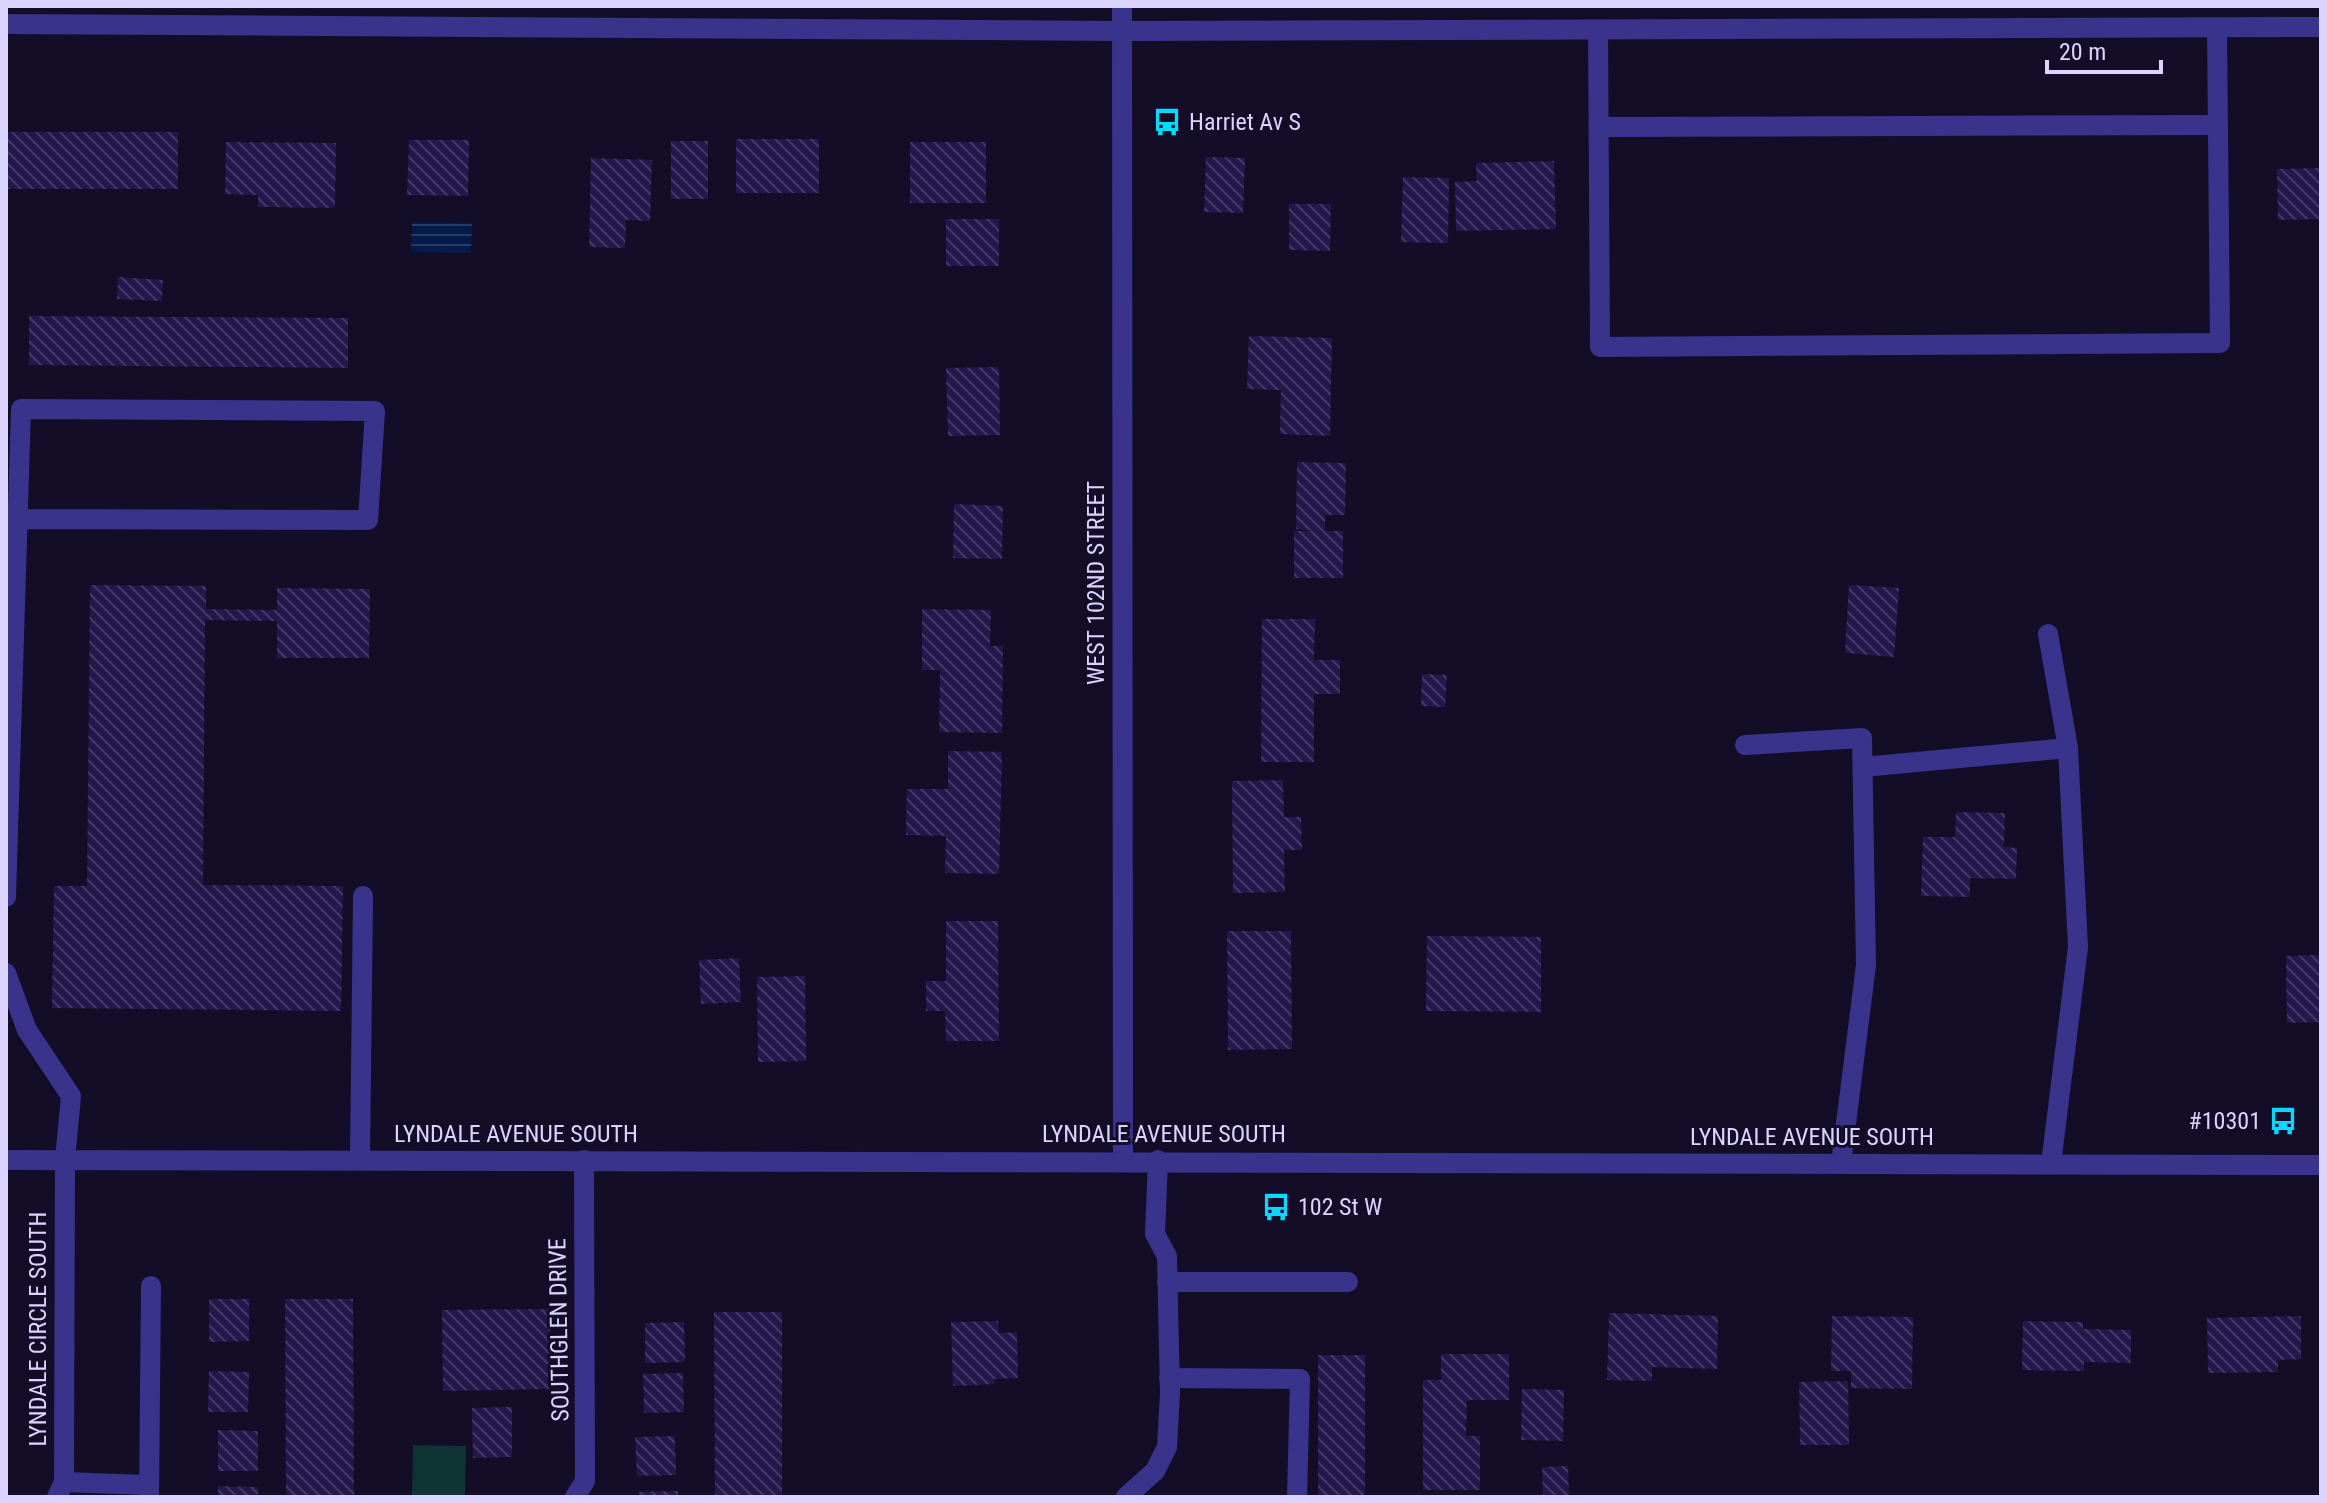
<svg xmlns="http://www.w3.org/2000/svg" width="2327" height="1503" viewBox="0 0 2327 1503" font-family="'Roboto Condensed',sans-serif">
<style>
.park{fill:#0f3333}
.water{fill:url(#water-rules)}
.building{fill:url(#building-back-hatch)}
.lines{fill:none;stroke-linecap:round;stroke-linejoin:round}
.minor{stroke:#3a338c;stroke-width:20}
.labels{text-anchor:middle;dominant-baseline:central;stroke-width:6;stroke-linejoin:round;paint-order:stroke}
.poi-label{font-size:24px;fill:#dbd4ff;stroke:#130d28;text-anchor:start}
.street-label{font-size:24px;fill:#dbd4ff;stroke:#130d28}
</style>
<defs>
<pattern id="water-rules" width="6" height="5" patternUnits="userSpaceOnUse" patternTransform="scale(2)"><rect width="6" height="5" fill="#041b4a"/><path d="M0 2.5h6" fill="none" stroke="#283b65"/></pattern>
<pattern id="building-back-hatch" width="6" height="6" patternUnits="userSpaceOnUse" patternTransform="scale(2)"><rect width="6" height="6" fill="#24174b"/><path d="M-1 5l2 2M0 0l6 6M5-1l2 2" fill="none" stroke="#433866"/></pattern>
</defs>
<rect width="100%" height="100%" fill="#130d28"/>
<polygon class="park" points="413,1445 466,1446 465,1497 412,1497"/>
<polygon class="water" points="412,222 472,223 471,253 411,252"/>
<g class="building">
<rect x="6" y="132" width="172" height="57"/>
<rect x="736" y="139" width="83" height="54"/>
<polygon points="409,140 469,140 468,196 407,195"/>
<rect x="671" y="141" width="37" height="58"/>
<polygon points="226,142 336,143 335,208 258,207 258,195 225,194"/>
<rect x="910" y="142" width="76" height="61"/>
<polygon points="1206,157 1245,158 1243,213 1204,212"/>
<polygon points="591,158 652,160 650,221 626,220 625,248 589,247"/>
<polygon points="1554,161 1556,229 1456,231 1455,182 1477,181 1476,163"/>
<polygon points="2321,168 2321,219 2278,220 2277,169"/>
<polygon points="1403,177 1449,178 1448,243 1401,242"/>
<polygon points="1289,204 1331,204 1330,251 1289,250"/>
<rect x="946" y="219" width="53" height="47"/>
<polygon points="118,277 163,280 162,301 117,299"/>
<polygon points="29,316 348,318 348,368 29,365"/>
<polygon points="1249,336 1332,338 1330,436 1280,434 1281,390 1247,389"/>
<polygon points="999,367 1000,435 948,436 946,368"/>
<polygon points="1297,462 1346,463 1345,515 1325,515 1325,531 1343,531 1343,578 1294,578 1294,531 1314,531 1296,529"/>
<polygon points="954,504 1003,506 1002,559 953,558"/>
<polygon points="90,585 206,586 206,609 277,610 277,588 370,589 369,658 277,658 277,621 205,620 203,885 343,886 341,1011 52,1008 54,886 87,886"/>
<polygon points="1849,585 1899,588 1894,657 1845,653"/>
<polygon points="922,609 991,610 990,646 1003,646 1002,733 939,732 940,670 922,670"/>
<polygon points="1262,619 1315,619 1314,660 1340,660 1340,694 1314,694 1314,762 1261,762"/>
<polygon points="1422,674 1447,675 1445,707 1421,706"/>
<polygon points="948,751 1002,752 999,874 945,873 946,836 906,835 907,789 948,789"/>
<polygon points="1283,780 1284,817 1301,817 1302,850 1284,850 1285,892 1233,893 1232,781"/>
<polygon points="1956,812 2005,813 2004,847 2017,848 2016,879 1970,878 1970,897 1921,896 1923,837 1955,837"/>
<polygon points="946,921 998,921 999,1041 946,1041 945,1011 926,1011 926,981 946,981"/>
<polygon points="1227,931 1291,931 1292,1049 1228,1050"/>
<polygon points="1427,936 1541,937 1541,1012 1426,1011"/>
<polygon points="2321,955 2321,1022 2287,1023 2286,956"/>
<polygon points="739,958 741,1002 701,1004 699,960"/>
<polygon points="805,976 806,1061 758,1062 757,977"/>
<polygon points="209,1299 249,1299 249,1341 209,1342"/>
<polygon points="285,1299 353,1299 354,1497 286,1497"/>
<polygon points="550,1309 551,1389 443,1391 442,1310"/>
<polygon points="714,1312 782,1312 782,1497 715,1497"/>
<polygon points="1609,1313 1718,1316 1717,1369 1652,1367 1652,1381 1607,1380"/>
<polygon points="1832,1316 1913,1317 1912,1389 1851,1388 1851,1371 1831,1371"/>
<polygon points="2301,1316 2301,1359 2278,1360 2278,1372 2208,1373 2207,1318"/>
<polygon points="998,1321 999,1333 1017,1332 1018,1378 994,1379 995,1384 953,1386 951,1322"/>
<polygon points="2023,1321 2083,1322 2083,1329 2131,1330 2131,1363 2084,1362 2084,1371 2022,1370"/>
<polygon points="684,1322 685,1362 645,1363 645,1323"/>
<polygon points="1441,1354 1509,1354 1509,1400 1467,1400 1466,1436 1480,1436 1480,1490 1423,1490 1423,1380 1441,1380"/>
<rect x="1318" y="1355" width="47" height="142"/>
<polygon points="209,1371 249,1372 248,1412 208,1412"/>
<polygon points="683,1373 684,1412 644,1413 643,1374"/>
<polygon points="1848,1381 1849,1445 1800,1445 1799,1382"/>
<polygon points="1522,1389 1564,1390 1563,1441 1521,1440"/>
<polygon points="512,1407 512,1457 473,1458 472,1408"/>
<polygon points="218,1430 258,1431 258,1471 218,1471"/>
<polygon points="675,1436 676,1475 637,1476 635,1437"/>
<polygon points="1568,1466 1569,1497 1543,1497 1542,1467"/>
<polygon points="218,1486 258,1487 258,1497 218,1497"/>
<polygon points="678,1491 678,1497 639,1497 638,1492"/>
</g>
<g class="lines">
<g class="minor">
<polyline points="1122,6 1123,1160"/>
<polyline points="6,24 1122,31 2321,27"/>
<polyline points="1598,30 1600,347 2220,343 2217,28"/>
<polyline points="1599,127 2218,125"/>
<polyline points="2048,634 2068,748 2078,947 2051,1164"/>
<polyline points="1745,745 1862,738 1866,965 1841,1163"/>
<polyline points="1863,767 2068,748"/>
<polyline points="6,897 21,409 375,411 368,520 17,519"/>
<polyline points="6,973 27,1030 71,1096 65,1160 64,1482 57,1497"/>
<polyline points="6,1160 2321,1165"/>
<polyline points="360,1160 363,896"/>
<polyline points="1167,1282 1348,1282"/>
<polyline points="1169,1378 1300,1379 1297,1497"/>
<polyline points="64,1482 147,1485"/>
<polyline points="149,1497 151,1286"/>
<polyline points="575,1497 585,1481 584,1160"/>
<polyline points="1126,1497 1155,1471 1167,1447 1170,1393 1167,1256 1155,1234 1158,1160"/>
</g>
</g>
<defs>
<symbol id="bus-bare" viewBox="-9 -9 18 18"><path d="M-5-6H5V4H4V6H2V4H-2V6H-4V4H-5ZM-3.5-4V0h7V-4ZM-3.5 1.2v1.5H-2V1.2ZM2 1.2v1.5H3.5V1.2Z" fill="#00dbff" stroke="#130d28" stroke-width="2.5" paint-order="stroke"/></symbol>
</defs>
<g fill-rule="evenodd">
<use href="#bus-bare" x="1147" y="102" width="40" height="40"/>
<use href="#bus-bare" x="2263" y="1101" width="40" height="40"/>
<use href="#bus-bare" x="1256" y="1187" width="40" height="40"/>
</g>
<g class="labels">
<g class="poi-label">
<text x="1189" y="122">Harriet Av S</text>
<text x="2261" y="1121" text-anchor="end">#10301</text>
<text x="1298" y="1207">102 St W</text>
</g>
<g class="street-label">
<text transform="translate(1096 583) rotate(-90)">WEST 102ND STREET</text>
<text x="516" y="1134">LYNDALE AVENUE SOUTH</text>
<text x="1164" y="1134">LYNDALE AVENUE SOUTH</text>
<text x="1812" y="1137">LYNDALE AVENUE SOUTH</text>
<text transform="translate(38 1329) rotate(-90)">LYNDALE CIRCLE SOUTH</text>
<text transform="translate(559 1330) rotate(-91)">SOUTHGLEN DRIVE</text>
</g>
</g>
<rect width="2327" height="1503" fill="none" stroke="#dbd4ff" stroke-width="16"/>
<path d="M2047 60v12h114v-12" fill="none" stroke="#dbd4ff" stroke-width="4"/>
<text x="2059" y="60" font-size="24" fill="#dbd4ff" stroke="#130d28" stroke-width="6" paint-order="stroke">20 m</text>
</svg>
